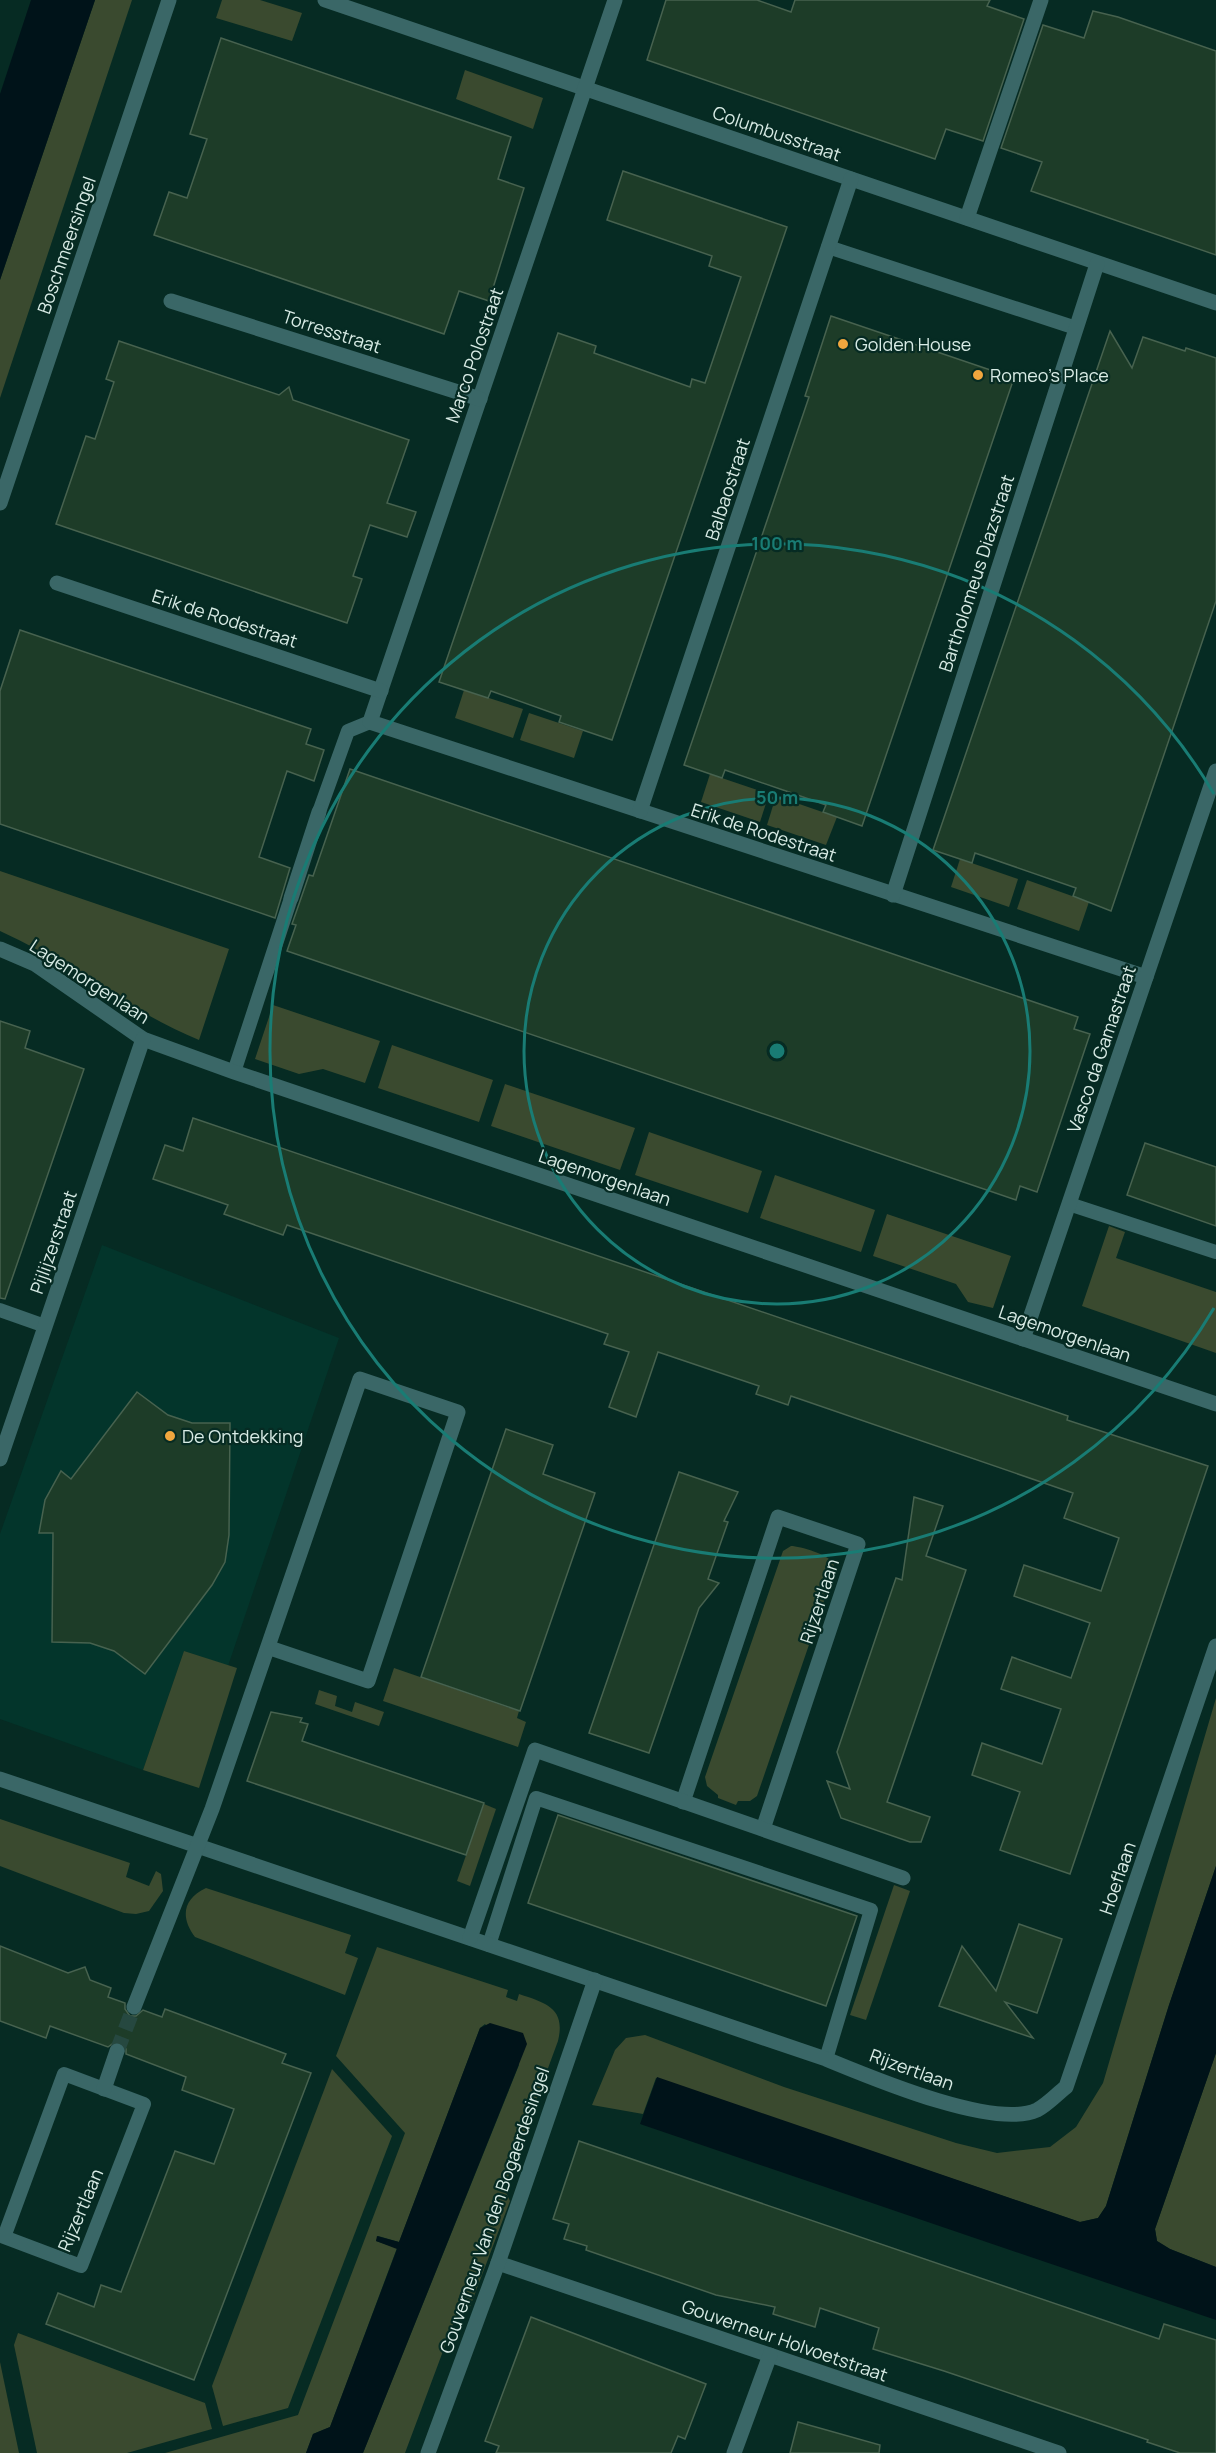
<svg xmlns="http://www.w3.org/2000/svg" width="1216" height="2453" viewBox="0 0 1216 2453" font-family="Manrope,sans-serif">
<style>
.built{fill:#03352b}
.green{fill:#3a4a2f}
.water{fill:#001319}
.building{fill:#1d3c28;stroke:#47624f;stroke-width:1.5}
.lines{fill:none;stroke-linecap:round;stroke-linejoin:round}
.street-tunnel{stroke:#264840;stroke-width:15;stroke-dasharray:15 8;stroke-linecap:butt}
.lane{stroke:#3a6767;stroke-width:14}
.street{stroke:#3a6767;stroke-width:15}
.ring{fill:none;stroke:#197c74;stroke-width:3}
.poi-dot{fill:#f0a63e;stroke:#062b23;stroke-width:2}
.labels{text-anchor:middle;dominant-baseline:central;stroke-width:4.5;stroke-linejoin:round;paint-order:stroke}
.street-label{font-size:18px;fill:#d8ebe5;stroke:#062b23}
.poi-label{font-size:18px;fill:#d8ebe5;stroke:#062b23;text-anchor:start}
.centre{fill:#197c74;stroke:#062b23;stroke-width:3}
.ring-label{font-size:18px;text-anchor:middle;font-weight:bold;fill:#197c74;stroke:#062b23;stroke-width:4.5;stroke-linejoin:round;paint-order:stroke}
</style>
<rect width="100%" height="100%" fill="#062b23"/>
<polygon class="built" points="102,1245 339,1338 228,1666 184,1651 143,1770 0,1719 0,1534"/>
<g class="green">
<polygon points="95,0 132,0 0,398 0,280"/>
<polygon points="222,0 260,0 302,13 292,41 216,18"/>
<polygon points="465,70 543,98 533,129 456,99"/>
<polygon points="464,690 523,709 513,738 455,718"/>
<polygon points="529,713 583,731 574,758 520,740"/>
<polygon points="710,774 769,794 760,822 701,802"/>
<polygon points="776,796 837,817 826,845 767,825"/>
<polygon points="960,859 1018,879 1009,907 951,887"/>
<path d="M0 871 229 949 199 1040C129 1011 69 962 0 931Z"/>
<polygon points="1027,880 1089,902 1079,931 1017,909"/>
<polygon points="273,1005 380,1041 365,1083 323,1069 299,1074 255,1059"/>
<polygon points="392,1045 493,1080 479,1122 378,1088"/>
<polygon points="505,1084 635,1128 620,1170 491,1126"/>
<polygon points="649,1132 762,1171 748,1213 635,1175"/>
<polygon points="775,1175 875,1210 861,1252 760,1218"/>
<polygon points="887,1214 1011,1256 993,1308 968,1302 956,1284 873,1256"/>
<polygon points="1109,1226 1125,1232 1116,1258 1216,1292 1216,1353 1082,1306"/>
<path d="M791 1546C800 1546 829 1555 833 1563 835 1566 834 1568 834 1572L757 1796 750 1801H738L736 1805 718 1798V1795L707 1786 705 1777 783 1551Z"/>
<polygon points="184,1651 237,1668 199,1788 143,1770"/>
<polygon points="394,1668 519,1711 517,1718 526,1722 518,1747 383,1701"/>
<polygon points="319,1690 337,1696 335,1706 352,1712 355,1702 384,1712 379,1726 315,1704"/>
<polygon points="1216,1698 1216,1866 1169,2005 1106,2206 1098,2218 1080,2222 656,2078 643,2114 592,2105 615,2050 626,2038 645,2035 784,2087 956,2143 997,2153 1050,2147 1076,2127 1103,2083"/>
<polygon points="484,1804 496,1809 470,1886 457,1881"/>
<polygon points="0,1819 130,1863 126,1877 149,1886 156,1871 161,1874 163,1891 149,1911 136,1914 124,1913 0,1866"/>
<polygon points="894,1885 910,1891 866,2020 850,2015"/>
<path d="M206 1888 351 1935 345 1953 358 1958 345 1995 195 1937C180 1917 183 1899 206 1888Z"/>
<path d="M377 1947 508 1990 506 1997 517 2001 519 1994C546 2003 566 2008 558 2041L504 2188 510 2201 468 2312 455 2319 405 2453H363L519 2065 485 2024 480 2028 399 2242 378 2236 376 2241 397 2248 330 2427 313 2434 306 2453H165L298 2415 405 2133 336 2056Z"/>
<polygon points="1216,2053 1216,2267 1170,2249 1157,2241 1155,2229"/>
<polygon points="332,2069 392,2136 288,2408 223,2426 212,2386"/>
<polygon points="18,2333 205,2403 212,2429 127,2453 37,2453 14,2345"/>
<polygon points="0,2362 19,2453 0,2453"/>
</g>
<g class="water">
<polygon points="31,0 95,0 0,280 0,94"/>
<polygon points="1216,1866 1216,2053 1155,2229 1157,2241 1170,2249 1216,2267 1216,2320 640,2124 657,2077 1080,2222 1098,2218 1106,2206 1169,2005"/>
<polygon points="490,2023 523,2033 527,2044 363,2453 306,2453 313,2434 330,2427 397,2249 376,2241 377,2236 399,2242 480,2028"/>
</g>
<g class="building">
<polygon points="666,0 757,0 791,12 795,0 990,0 987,6 1024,19 983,141 946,129 935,159 647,60"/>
<polygon points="1093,11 1118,17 1216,51 1216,255 1031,191 1042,162 1001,148 1043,25 1084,38"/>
<polygon points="221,38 511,137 498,179 524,188 489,301 459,291 444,334 154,235 169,192 187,198 207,139 190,134"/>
<polygon points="623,171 787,227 612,740 559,722 561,716 491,691 488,698 439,682 558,333 596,346 594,353 690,387 692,379 705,383 741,277 709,266 712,256 607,220"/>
<polygon points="831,316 1014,378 862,826 823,812 826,805 786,791 725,770 722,778 684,765 809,397 805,396"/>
<polygon points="1110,331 1132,368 1143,337 1185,351 1186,348 1216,358 1216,601 1111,911 1073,896 1076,888 975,853 972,863 933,850"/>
<polygon points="119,341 279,395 289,387 293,400 409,440 387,503 416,512 407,537 370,525 353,576 362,579 347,623 56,524 86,436 95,439 114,382 106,379"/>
<polygon points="20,630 311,729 306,744 324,750 314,781 287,771 259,857 290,868 275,918 0,824 0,691"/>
<polygon points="350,769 1078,1017 1074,1029 1090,1034 1037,1192 1020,1186 1016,1200 287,951 296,925 292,924 299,904 309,875 313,876"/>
<polygon points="0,1021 30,1031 25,1048 84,1069 5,1299 0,1298"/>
<polygon points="193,1118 1068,1416 1067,1420 1208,1466 1070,1874 1000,1850 1020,1792 972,1775 982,1743 1042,1764 1061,1709 1001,1689 1012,1657 1071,1678 1090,1623 1014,1596 1024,1565 1101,1591 1119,1538 1064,1518 1073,1493 791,1396 788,1405 756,1394 759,1386 658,1352 636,1417 609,1407 629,1352 604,1344 608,1334 287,1225 283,1235 224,1214 228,1205 153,1179 165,1145 183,1151"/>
<polygon points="1145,1143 1216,1167 1216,1226 1127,1195"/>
<polygon points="137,1392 168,1415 192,1423 230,1423 229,1535 225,1562 212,1585 145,1674 114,1651 90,1643 52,1642 53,1533 39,1533 45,1500 61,1471 71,1479"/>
<polygon points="506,1429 553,1445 543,1474 595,1493 520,1711 421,1677"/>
<polygon points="679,1472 738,1492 724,1521 728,1522 708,1579 719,1583 699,1608 649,1753 589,1733"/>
<polygon points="914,1497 943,1506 926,1556 966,1570 887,1802 930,1817 921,1842 910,1842 841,1818 827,1781 850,1789 837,1752 896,1578 902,1580"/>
<polygon points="271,1712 302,1718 300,1722 308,1724 302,1741 484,1803 466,1855 247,1781"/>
<polygon points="558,1815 857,1916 826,2006 528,1903"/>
<polygon points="1019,1924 1062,1939 1037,2013 1005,2002 1033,2038 939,2006 962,1946 996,1991"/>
<polygon points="0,1946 68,1973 85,1967 90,1980 111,1988 108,1997 125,2003 125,2009 130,2016 136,2016 143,2010 162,2017 165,2009 286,2054 282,2063 311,2073 194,2380 46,2324 58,2293 94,2307 101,2285 121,2292 175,2151 214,2164 234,2109 182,2090 186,2077 126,2054 126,2049 121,2042 115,2042 108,2047 50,2026 46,2038 0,2021"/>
<polygon points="579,2141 1159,2339 1164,2324 1216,2340 1216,2453 1180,2453 1147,2442 1148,2440 944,2371 873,2349 879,2328 820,2308 815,2327 773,2314 775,2307 716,2295 586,2250 587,2246 564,2239 569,2224 553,2219"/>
<polygon points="531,2317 706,2384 685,2439 678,2436 671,2453 496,2453 499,2446 485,2441"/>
<polygon points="798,2422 880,2445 879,2453 790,2453"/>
</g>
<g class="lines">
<polyline class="street-tunnel" points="117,2051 134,2007"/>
<g class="lane">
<polyline points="828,247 1076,328"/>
<polyline points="319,812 348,731 370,722"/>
<polyline points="234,1072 291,898"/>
<polyline points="1069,1204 1216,1252"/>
<polyline points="0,1310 45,1326"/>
<polyline points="489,1945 536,1798 871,1910 826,2059"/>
<polygon points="64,2074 144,2104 81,2266 4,2237"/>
</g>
<g class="street">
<polyline points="325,0 1216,303"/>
<polyline points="615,0 370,722 1146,977"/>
<polyline points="967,218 1041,0"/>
<polyline points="171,301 480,399"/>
<polyline points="0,503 169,0"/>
<polyline points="57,583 381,691"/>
<polyline points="640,811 851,179"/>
<polyline points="893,895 1097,264"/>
<polyline points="291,898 319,812"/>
<polyline points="0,949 35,964 143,1039 234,1072 1216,1404"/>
<polyline points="1023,1339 1216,771"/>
<polyline points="0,1459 143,1039"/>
<path d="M0 1779 826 2059C870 2077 994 2130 1037 2110 1047 2105 1057 2094 1066 2087L1216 1646"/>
<polyline points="683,1802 778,1517 858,1544 763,1829"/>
<polyline points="470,1938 535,1750 903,1878"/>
<polyline points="134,2007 212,1809 360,1379 458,1412 368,1681 270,1648"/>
<polyline points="104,2089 117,2051"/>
<polyline points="498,2263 1059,2453"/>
<polyline points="428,2453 498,2263 595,1980"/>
<polyline points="734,2453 770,2355"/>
</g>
</g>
<g class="ring">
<circle cx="777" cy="1051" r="253"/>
<path d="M1214 1308A507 507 0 1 1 1214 794"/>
</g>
<g class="poi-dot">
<circle cx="843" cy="344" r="6"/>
<circle cx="978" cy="375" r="6"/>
<circle cx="170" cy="1436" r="6"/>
</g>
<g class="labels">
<g class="street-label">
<text transform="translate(777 133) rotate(19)">Columbusstraat</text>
<text transform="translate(66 245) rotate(-71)">Boschmeersingel</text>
<text transform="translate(332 331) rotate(18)">Torresstraat</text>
<text transform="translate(474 355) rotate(-71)">Marco Polostraat</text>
<text transform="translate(727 489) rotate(-72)">Balbaostraat</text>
<text transform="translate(976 573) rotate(-72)">Bartholomeus Diazstraat</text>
<text transform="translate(225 618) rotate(18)">Erik de Rodestraat</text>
<text transform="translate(764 832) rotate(18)">Erik de Rodestraat</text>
<text transform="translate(90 981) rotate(33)">Lagemorgenlaan</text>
<text transform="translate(1101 1049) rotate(-71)">Vasco da Gamastraat</text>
<text transform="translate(605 1177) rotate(19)">Lagemorgenlaan</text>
<text transform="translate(53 1242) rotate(-71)">Pijlijzerstraat</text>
<text transform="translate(1065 1333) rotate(19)">Lagemorgenlaan</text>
<text transform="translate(819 1601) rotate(-72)">Rijzertlaan</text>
<text transform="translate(1117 1878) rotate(-71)">Hoeflaan</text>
<text transform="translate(912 2069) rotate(20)">Rijzertlaan</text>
<text transform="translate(80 2210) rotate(-67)">Rijzertlaan</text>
<text transform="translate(494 2210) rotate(-71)">Gouverneur Van den Bogaerdesingel</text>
<text transform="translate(785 2340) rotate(19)">Gouverneur Holvoetstraat</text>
</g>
<g class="poi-label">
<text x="855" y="344">Golden House</text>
<text x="990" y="375">Romeo's Place</text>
<text x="182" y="1436">De Ontdekking</text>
</g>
</g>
<circle cx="777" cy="1051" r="9" class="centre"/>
<g class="ring-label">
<text x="777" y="550">100 m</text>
<text x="777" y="804">50 m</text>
</g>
</svg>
